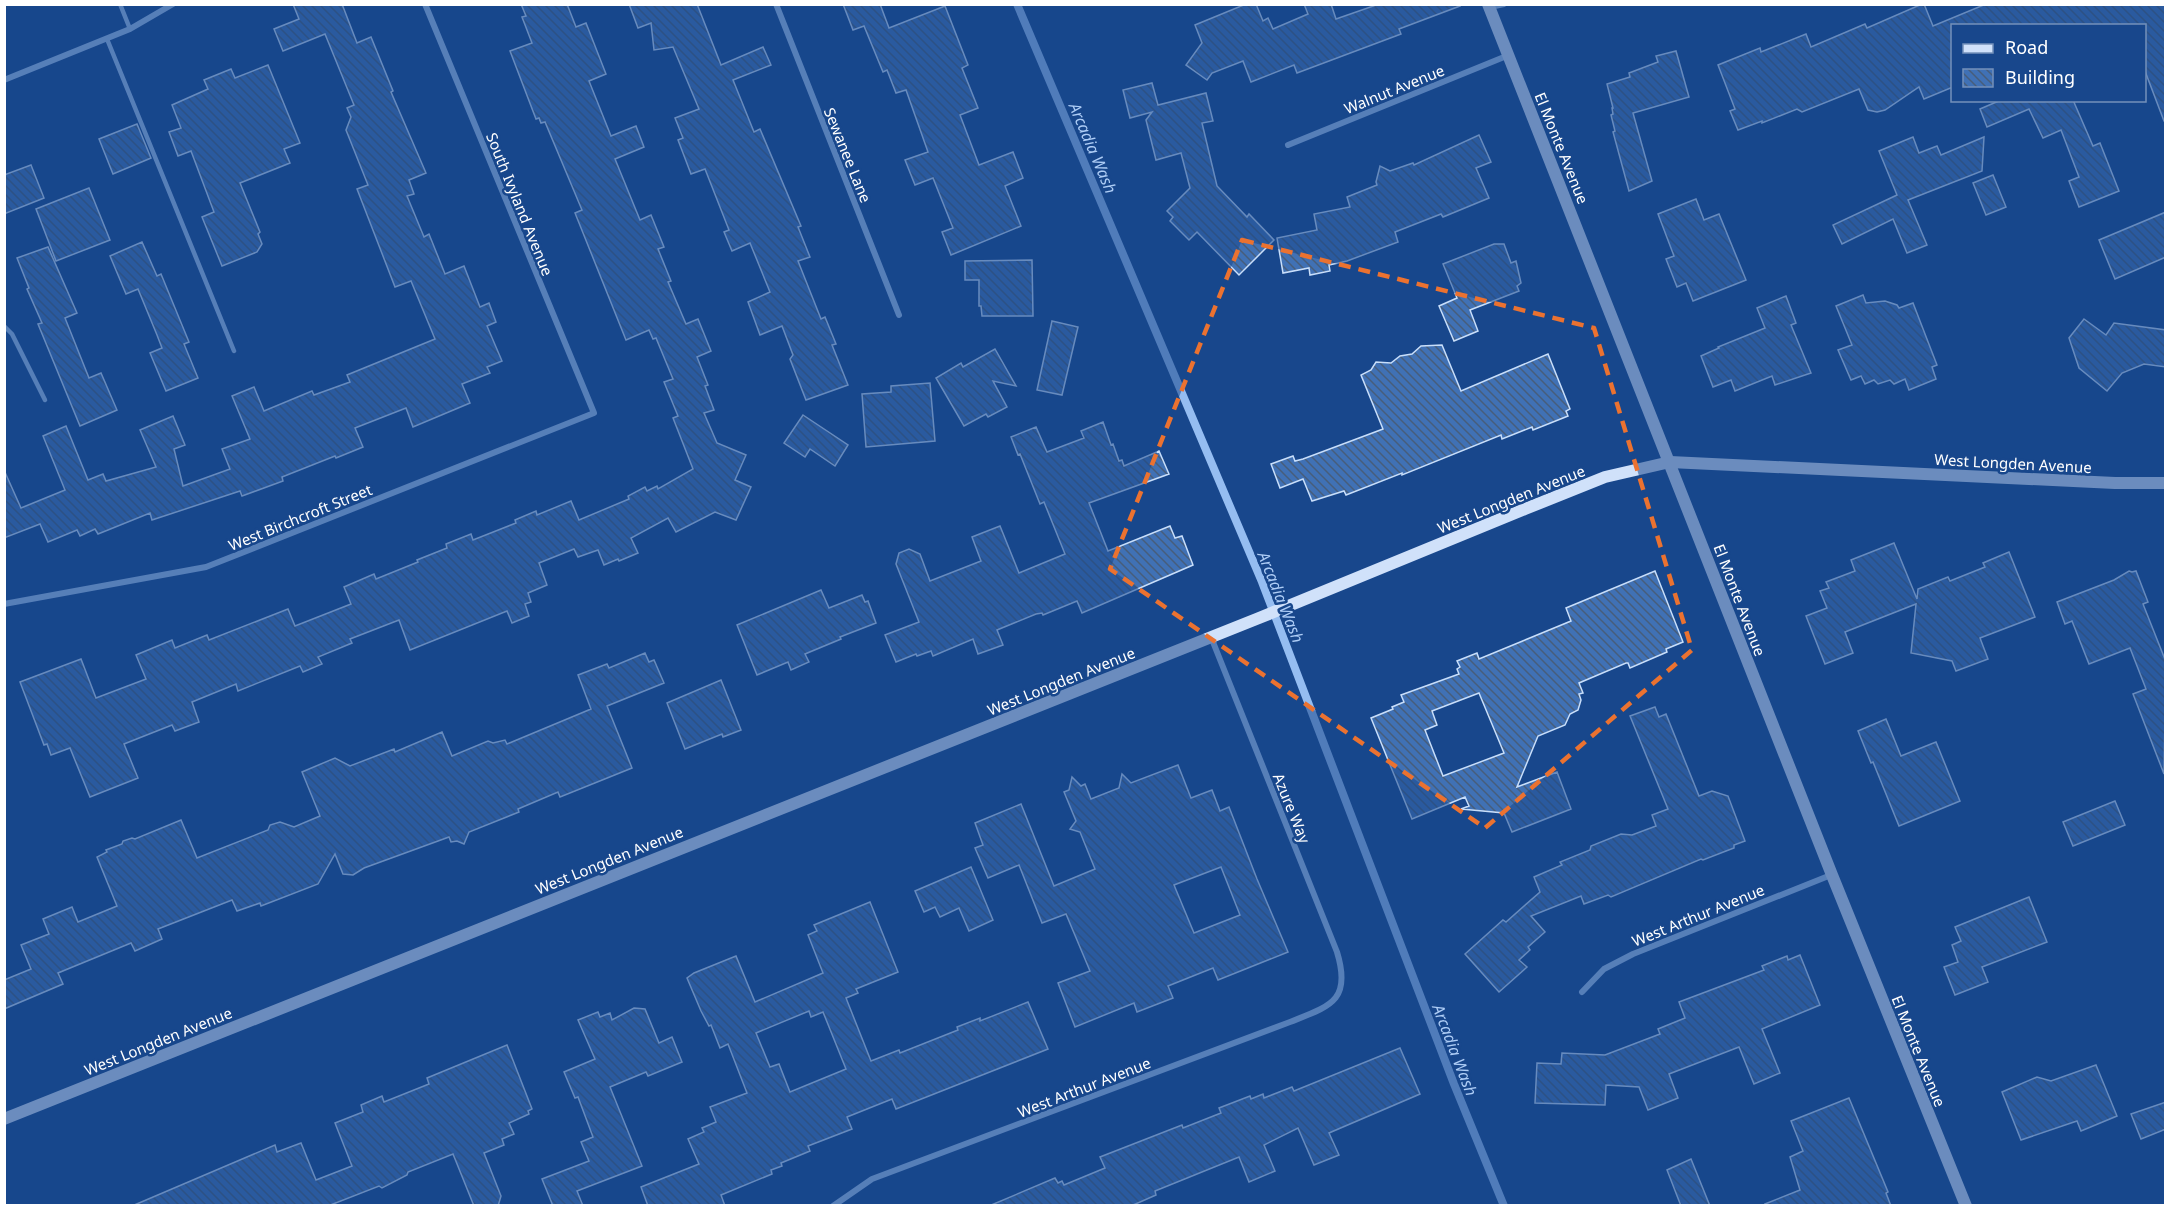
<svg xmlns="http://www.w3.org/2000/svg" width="2170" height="1210" viewBox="0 0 2170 1210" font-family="'Noto Sans',sans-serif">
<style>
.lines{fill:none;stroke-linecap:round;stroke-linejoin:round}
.stream{stroke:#95bdf1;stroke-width:8}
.building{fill:url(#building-back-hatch);stroke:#c8defa;stroke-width:1.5;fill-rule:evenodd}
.lane{stroke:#a2c3ee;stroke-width:4.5}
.street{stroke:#a2c3ee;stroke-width:6}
.secondary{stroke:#d0e1fa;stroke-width:12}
.marked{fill:none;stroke:#eb7230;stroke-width:4.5;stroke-dasharray:12 8;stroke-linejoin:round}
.labels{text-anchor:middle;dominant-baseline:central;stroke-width:5;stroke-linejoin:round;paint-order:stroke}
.street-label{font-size:15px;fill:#fff;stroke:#18478c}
.water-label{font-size:16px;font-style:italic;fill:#aecdf6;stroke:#18478c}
</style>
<defs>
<pattern id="building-back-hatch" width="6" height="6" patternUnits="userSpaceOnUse" patternTransform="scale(1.5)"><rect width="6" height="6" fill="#4071b5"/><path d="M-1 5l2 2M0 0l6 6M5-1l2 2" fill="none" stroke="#475d7b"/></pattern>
</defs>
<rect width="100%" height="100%" fill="#18478c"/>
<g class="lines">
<polyline class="stream" points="1017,4 1262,582 1454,1084 1504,1206"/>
</g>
<g class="building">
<polygon points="293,4 342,4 357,43 371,37 393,91 391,92 426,173 409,180 414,194 407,196 424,237 429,234 445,274 464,266 480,307 489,303 496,322 487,326 502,361 487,367 490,373 462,384 470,403 413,427 406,408 355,428 363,447 336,458 335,456 282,477 283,481 242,496 240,491 152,520 150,513 98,534 95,529 80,536 77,530 48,542 40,524 4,538 4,470 21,508 65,490 43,436 66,426 88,480 103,474 106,481 156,467 140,430 173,416 185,445 174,449 183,486 230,469 222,449 250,439 232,396 254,387 264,411 312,391 314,395 350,382 347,375 435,339 411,281 395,287 357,189 368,185 346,130 351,117 347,108 354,105 325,34 283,51 274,29 299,19"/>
<polygon points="521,4 567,4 576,27 586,23 606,74 589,81 611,136 636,126 644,147 615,159 640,220 651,215 664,247 658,249 671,281 668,282 686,324 698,319 711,351 697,357 708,385 705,386 714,410 704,413 717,443 746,455 735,480 751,487 736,520 715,512 676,532 668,518 631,538 638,553 619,561 618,559 604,565 598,550 578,557 574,549 539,563 547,585 528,593 531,602 525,604 529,616 512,623 507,611 410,650 399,620 350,639 352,643 318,657 322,664 303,672 300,666 238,691 236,684 192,702 199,722 175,731 172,725 124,744 138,778 90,797 70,748 51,755 47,744 44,745 20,682 81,659 96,698 146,679 136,655 172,640 175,648 207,635 209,640 288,609 295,626 351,604 344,587 374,574 376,579 418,562 417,560 447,548 446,544 471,534 473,540 516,523 515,520 536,511 537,515 571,501 579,520 629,499 628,496 645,487 647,491 657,486 658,489 693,469 673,418 678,416 664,382 673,379 656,338 653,339 649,330 626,340 575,213 582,210 545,122 541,123 539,118 536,119 510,51 532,43 522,17 526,16"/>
<polygon points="629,4 697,4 721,65 763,47 771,65 733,80 754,132 760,129 801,226 798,227 810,257 798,261 821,319 825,317 836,344 832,345 848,385 806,400 790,359 793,355 782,326 760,335 748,302 770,292 750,243 732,251 724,232 729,230 705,169 691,174 678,140 683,138 675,118 699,109 673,47 654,50 651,23 638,28"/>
<polygon points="843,4 880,4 889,28 945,6 968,65 962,68 978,108 960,115 979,165 1013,152 1023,178 1005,186 1021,226 951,255 942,232 953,228 933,178 915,185 905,160 928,152 906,90 896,93 887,70 883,72 864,26 853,30"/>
<polygon points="1246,4 1256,4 1263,21 1268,18 1273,29 1308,14 1304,4 1331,4 1336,19 1379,4 1459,4 1460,6 1399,29 1401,34 1297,73 1294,65 1251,82 1243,61 1212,73 1207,80 1186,65 1202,43 1195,25"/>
<polygon points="1922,4 1924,4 1933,26 1986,4 2166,4 2166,121 2164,121 2145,71 2145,26 1953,26 1953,87 1924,99 1919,87 1885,110 1877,112 1868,110 1859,89 1802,112 1797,109 1762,123 1762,121 1738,130 1730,111 1735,109 1718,65 1760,48 1761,52 1806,34 1811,47 1865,24 1867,28"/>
<polygon points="1676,51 1689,97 1633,113 1652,181 1629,191 1613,132 1615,131 1611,115 1613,114 1612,108 1613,108 1607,84 1630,77 1629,73 1658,62 1656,56"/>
<polygon points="268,65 300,143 284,149 290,163 240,183 260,232 258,234 262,244 257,252 222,266 202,217 214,212 191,151 178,156 169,132 181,128 172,105 208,89 204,80 231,69 235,78"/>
<polygon points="1152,83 1158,105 1206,93 1213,121 1202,123 1217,186 1247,217 1249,214 1274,240 1239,275 1197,232 1189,240 1170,221 1173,217 1167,211 1190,188 1181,153 1156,160 1146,120 1152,112 1130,118 1123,90"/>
<polygon points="2001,100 2073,100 2093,146 2100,143 2119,191 2079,207 2069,181 2079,177 2061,130 2043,138 2029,109 1987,127 1980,109"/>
<polygon points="137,124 151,158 113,174 99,139"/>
<polygon points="1479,135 1491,162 1476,168 1489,198 1443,217 1441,214 1395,232 1398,242 1347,261 1329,265 1330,271 1310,275 1309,268 1283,273 1277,238 1317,230 1314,214 1350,207 1347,197 1377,185 1376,182 1380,166 1390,171 1413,163 1414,165"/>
<polygon points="1913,137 1919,153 1937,146 1941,155 1984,137 1982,171 1908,200 1927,245 1907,253 1893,219 1842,244 1833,225 1897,195 1879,151"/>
<polygon points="31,165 44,198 4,214 4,175"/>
<polygon points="1993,175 2006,207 1986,215 1973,183"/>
<polygon points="89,188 110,240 56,261 36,209"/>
<polygon points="1696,199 1704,220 1719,214 1746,280 1693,301 1686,283 1677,287 1666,259 1674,256 1658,214"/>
<polygon points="2166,212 2166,257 2115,279 2099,240"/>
<polygon points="142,242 157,276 161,274 189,342 184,344 198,378 166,391 150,353 162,348 157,335 138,289 126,294 110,256"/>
<polygon points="1494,244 1504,244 1511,263 1516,261 1521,283 1517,286 1519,291 1470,310 1478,331 1454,341 1439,306 1457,298 1443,264"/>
<polygon points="48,247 77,313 65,318 89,378 101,373 117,410 80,426 38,324 42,323 27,289 29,288 17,258"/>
<polygon points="1032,260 1033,316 982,316 981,306 979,306 979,280 965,280 965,261"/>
<polygon points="1863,295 1866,303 1885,301 1897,305 1899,308 1913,303 1937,365 1932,367 1936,379 1909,390 1905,379 1894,384 1890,380 1878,384 1874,380 1865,384 1861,376 1851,380 1838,350 1852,345 1836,306"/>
<polygon points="1786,296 1796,323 1791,325 1811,373 1775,385 1772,376 1735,391 1731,380 1713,387 1701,356 1719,348 1718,347 1765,328 1757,308"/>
<polygon points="2084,319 2106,335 2114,323 2166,330 2166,367 2144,364 2122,373 2107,391 2079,368 2069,338"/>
<polygon points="1052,321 1078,327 1062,395 1037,390"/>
<polygon points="1442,345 1461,391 1548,354 1570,409 1566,411 1568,416 1533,430 1532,427 1502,439 1501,435 1402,475 1402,473 1346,495 1344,491 1312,501 1303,479 1280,488 1271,464 1293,456 1295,461 1303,459 1383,429 1361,375 1371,370 1376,362 1391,363 1400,356 1412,354 1421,346"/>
<polygon points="995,349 1016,386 993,381 1007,407 988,417 986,414 964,426 936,378 961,363 963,367"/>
<polygon points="930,383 935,441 866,447 862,394 891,392 891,386"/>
<polygon points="803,415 848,445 835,466 810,449 805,457 784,443"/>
<polygon points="1103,422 1111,445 1113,444 1119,461 1122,460 1124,466 1159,451 1169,474 1089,503 1108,551 1170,526 1175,538 1182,536 1193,565 1082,613 1077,601 1043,615 1042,613 1036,614 997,630 1003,645 978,654 973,639 933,656 931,651 917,656 916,654 896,662 885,635 919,622 896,564 899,553 909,549 920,554 930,581 981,561 972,537 1000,526 1019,573 1065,554 1044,502 1040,504 1020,454 1018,455 1011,437 1036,427 1047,452 1084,438 1081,431"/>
<polygon points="1894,543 1917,599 1918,589 1948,577 1950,581 1985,567 1983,563 2009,552 2035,617 1980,638 1988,659 1956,671 1952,661 1911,653 1916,604 1845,632 1853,653 1825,664 1806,616 1827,608 1820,591 1829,588 1826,582 1855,571 1851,560"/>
<path d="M1655 571 1683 642 1666 649 1667 652 1630 668 1628 663H1626L1579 683 1583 693 1579 694 1581 700 1578 710 1570 714 1565 725 1538 736 1517 787 1557 772 1571 809 1512 832 1504 813 1461 809 1469 806 1465 797 1412 819 1371 718 1393 709 1392 707 1404 702 1401 695 1459 674 1457 669 1460 667 1457 661 1477 653 1479 659 1571 621 1566 608ZM1479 693 1504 753 1443 776 1425 730 1437 725 1432 711Z"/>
<polygon points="2129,571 2132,572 2136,571 2148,602 2143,604 2166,662 2164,774 2133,694 2146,689 2130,648 2089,664 2072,621 2065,624 2057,602 2114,580"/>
<polygon points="821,590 829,608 862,595 865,602 868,601 876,623 840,637 841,639 805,654 809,662 791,670 788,662 757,675 737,625"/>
<polygon points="645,653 649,662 654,660 664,683 607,706 632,768 560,797 558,792 518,809 519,812 469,832 464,844 457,841 451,842 449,837 364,868 353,875 343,874 335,854 318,884 261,906 260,903 237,911 232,900 158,929 162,939 135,951 131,943 58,973 63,984 4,1009 4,980 31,969 21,945 49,934 43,919 72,907 78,922 117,906 97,857 107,852 106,850 122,844 123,841 132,838 135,839 181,820 197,858 268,830 270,825 280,822 294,827 320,816 302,772 335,758 350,766 394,749 395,752 442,732 452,756 488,741 493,743 505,740 507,744 591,709 578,675 607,664 609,668"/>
<polygon points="721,680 741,730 723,737 722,734 685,749 667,703"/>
<polygon points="1655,707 1659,717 1666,714 1699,796 1712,791 1728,796 1745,841 1734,845 1734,848 1726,851 1703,860 1701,859 1611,897 1608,895 1584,904 1581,896 1531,916 1545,932 1528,947 1530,950 1519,960 1527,967 1499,992 1465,954 1503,920 1506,922 1540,892 1534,877 1562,865 1560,862 1590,850 1591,846 1621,834 1632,835 1656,826 1652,815 1668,809 1630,716"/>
<polygon points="1886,719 1901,756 1936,742 1960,801 1899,826 1873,762 1871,763 1858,731"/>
<path d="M1178 765 1191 798 1212 790 1220 811 1229 807 1257 879 1288 952 1218 980 1213 968 1168 986 1173 998 1137 1012 1134 1003 1075 1027 1058 983 1090 971 1066 914 1042 923 1019 865 988 878 975 848 983 845 975 823 1021 804 1054 886 1095 869 1080 832 1070 829 1076 821 1064 792 1069 790 1072 777 1081 786 1085 784 1091 799 1119 788 1122 774 1131 783ZM1221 867 1240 915 1194 933 1174 885Z"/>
<polygon points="2115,801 2125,825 2073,846 2063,822"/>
<polygon points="971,867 993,920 969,931 959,908 940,917 935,907 924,912 915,891"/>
<polygon points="2029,897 2047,942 1982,967 1988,982 1955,995 1944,967 1958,962 1952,945 1961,941 1955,927"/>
<path d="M870 902 898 972 856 989 858 993 846 998 871 1061 899 1050 900 1053 958 1030 957 1027 980 1018V1021L1028 1002 1048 1049 896 1109 892 1099 847 1117 852 1129 808 1146 810 1151 781 1163 782 1166 771 1170 772 1174 721 1195 725 1206H648L641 1187 699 1164 688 1139 704 1132 702 1128 716 1122 710 1107 747 1093 728 1044 720 1048 711 1025 709 1026 701 1011 687 978 694 973 736 956 755 1002 823 973 808 935 817 931 814 925ZM809 1011 811 1017 823 1012 846 1069 790 1092 779 1064 770 1067 756 1033Z"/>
<polygon points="1800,955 1820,1005 1762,1029 1780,1073 1754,1084 1739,1047 1669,1074 1678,1098 1648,1110 1639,1087 1606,1085 1605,1105 1535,1103 1537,1063 1561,1064 1562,1053 1605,1055 1660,1034 1658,1029 1685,1018 1679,1002 1764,970 1762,966 1787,956 1788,960"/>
<polygon points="634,1008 645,1009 659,1043 672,1037 682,1062 648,1076 646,1072 610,1087 642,1166 577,1191 583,1206 553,1206 542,1179 589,1161 581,1142 593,1137 578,1097 575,1098 564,1072 595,1059 578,1020 598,1012 600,1017 610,1013 612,1020"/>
<polygon points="507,1045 532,1109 528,1111 529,1114 509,1123 514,1134 502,1139 504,1145 484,1153 501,1196 498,1206 474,1206 453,1154 408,1172 407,1175 382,1188 379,1186 328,1206 132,1206 275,1145 277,1152 301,1143 316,1180 352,1166 335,1123 363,1112 361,1105 382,1096 384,1102 429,1084 427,1078"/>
<polygon points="1400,1048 1420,1094 1329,1133 1339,1155 1314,1165 1298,1128 1264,1145 1275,1171 1249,1182 1239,1157 1155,1191 1156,1195 1131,1206 989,1206 1055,1178 1058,1183 1062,1181 1064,1185 1105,1168 1100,1157 1182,1125 1183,1128 1221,1113 1219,1108 1250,1096 1251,1099 1263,1094 1264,1098 1292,1087 1294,1091"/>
<polygon points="2096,1065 2117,1116 2081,1131 2077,1121 2021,1140 2002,1092 2037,1077 2051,1081"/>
<polygon points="1849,1098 1888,1192 1886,1193 1891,1206 1766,1206 1765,1204 1800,1190 1790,1157 1803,1151 1791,1121"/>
<polygon points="2166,1102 2166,1129 2141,1139 2131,1114"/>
<polygon points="1691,1159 1710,1206 1681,1206 1667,1170"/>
</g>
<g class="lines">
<g class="lane">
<polyline points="120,4 130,29"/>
<polyline points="107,39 234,351"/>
<polyline points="4,326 12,334 45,400"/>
</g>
<g class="street">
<polyline points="776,4 899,315"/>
<polyline points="1490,7 1504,4"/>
<polyline points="4,80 130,29 173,4"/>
<polyline points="1288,145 1509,55"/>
<polyline points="4,604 206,567 594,413 425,4"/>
<polyline points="1582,992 1604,969 1633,954 1831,875"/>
<path d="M833 1206 872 1179 1290 1022C1330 1006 1352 1001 1337 952L1211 637"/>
</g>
<g class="secondary">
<polyline points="1488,4 1832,875 1966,1206"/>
<polyline points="4,1119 1259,618 1525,509 1605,477 1670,462 2115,483 2166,483"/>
</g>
</g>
<path d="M0 0H2170V1210H0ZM1242 240 1594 328 1692 650 1485 828 1110 569Z" fill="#18478c" fill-opacity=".55" fill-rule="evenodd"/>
<path class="marked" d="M1242 240 1594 328 1692 650 1485 828 1110 569Z"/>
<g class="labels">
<g class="street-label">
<text transform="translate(1394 89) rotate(-22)">Walnut Avenue</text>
<text transform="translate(1562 148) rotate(68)">El Monte Avenue</text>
<text transform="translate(848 155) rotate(68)">Sewanee Lane</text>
<text transform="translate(520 204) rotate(68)">South Ivyland Avenue</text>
<text transform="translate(2013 463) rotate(3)">West Longden Avenue</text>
<text transform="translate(1511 499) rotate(-22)">West Longden Avenue</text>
<text transform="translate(300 517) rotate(-22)">West Birchcroft Street</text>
<text transform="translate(1740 600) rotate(69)">El Monte Avenue</text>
<text transform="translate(1061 681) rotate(-22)">West Longden Avenue</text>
<text transform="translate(1292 808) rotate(68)">Azure Way</text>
<text transform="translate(609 860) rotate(-22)">West Longden Avenue</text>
<text transform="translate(1698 915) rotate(-22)">West Arthur Avenue</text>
<text transform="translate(158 1041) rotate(-22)">West Longden Avenue</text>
<text transform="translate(1919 1051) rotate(68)">El Monte Avenue</text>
<text transform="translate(1084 1087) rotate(-21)">West Arthur Avenue</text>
</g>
<g class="water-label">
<text transform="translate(1093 148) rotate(67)">Arcadia Wash</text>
<text transform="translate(1281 597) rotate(68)">Arcadia Wash</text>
<text transform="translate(1455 1050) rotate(69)">Arcadia Wash</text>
</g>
</g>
<rect width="2170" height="1210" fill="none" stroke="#ffffff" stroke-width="12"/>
<rect x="1951" y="24" width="195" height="78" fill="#18478c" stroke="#7491ba" stroke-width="1.5"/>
<rect x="1963" y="44" width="30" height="9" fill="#d0e1fa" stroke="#7491ba" stroke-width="1.5"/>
<text x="2005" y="54" font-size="18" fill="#ffffff">Road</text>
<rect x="1963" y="69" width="30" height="18" fill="url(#building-back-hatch)" stroke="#7491ba" stroke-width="1.5"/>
<text x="2005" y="84" font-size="18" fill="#ffffff">Building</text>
</svg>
